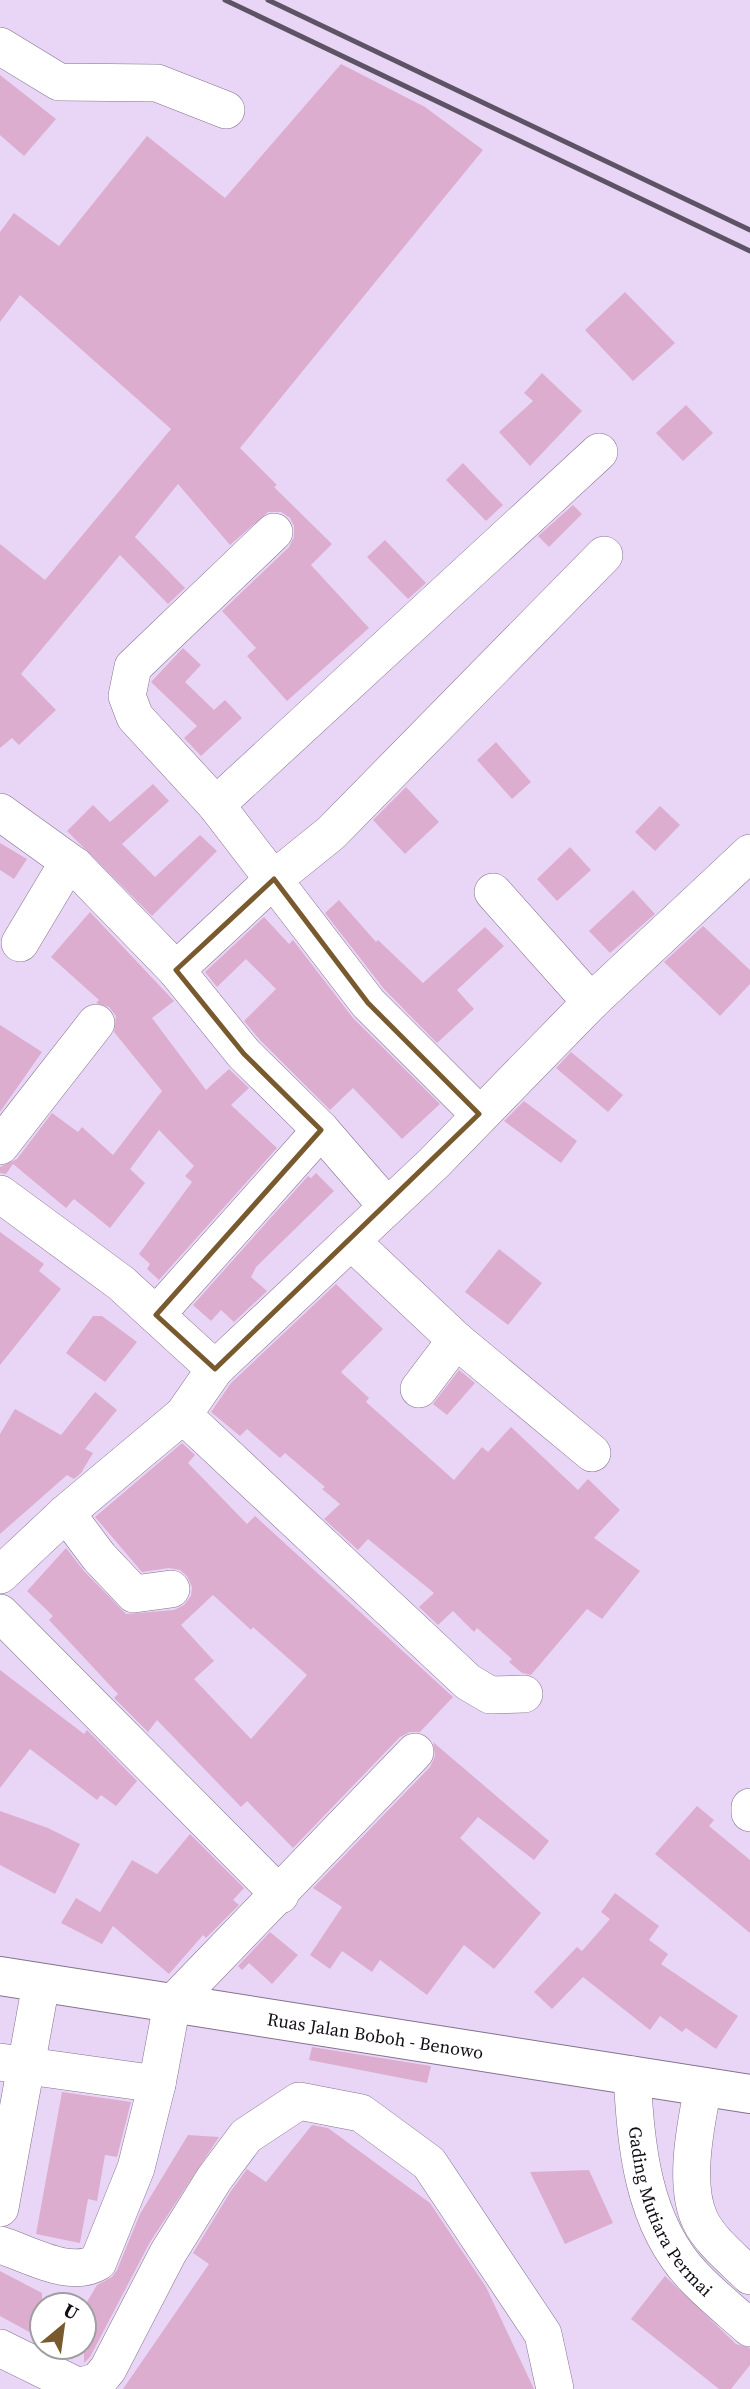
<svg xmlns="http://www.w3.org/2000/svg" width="750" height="2389" viewBox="0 0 750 2389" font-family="'Source Serif 4',serif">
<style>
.building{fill:#ddadd0;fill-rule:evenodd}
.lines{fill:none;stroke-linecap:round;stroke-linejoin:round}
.minor-casing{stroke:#83728e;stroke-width:38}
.major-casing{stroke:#83728e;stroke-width:40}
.minor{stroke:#fff;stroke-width:37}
.major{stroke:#fff;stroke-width:38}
.rail{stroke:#5e5365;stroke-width:5}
.marked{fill:none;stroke:#795a2f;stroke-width:5;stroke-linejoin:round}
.labels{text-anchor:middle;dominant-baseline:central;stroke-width:5;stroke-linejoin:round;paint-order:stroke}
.street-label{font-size:18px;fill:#130d17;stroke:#fff}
</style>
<rect width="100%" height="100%" fill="#e9d6f6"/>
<g class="building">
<polygon points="341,64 425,107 483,150 240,448 277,485 274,487 332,544 311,565 369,628 287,701 247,656 256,648 222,611 289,547 294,537 294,526 290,518 281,512 268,512 230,545 178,484 135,537 185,588 168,604 120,555 21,674 56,710 19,745 12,738 0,748 0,544 45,580 171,429 20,295 0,322 0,232 14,213 59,246 147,136 225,198"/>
<polygon points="0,75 56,119 24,156 0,135"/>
<polygon points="625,292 675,343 633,381 585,330"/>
<polygon points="542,373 582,411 530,466 499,432 533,401 524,393"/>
<polygon points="686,405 713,433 683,461 656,433"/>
<polygon points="463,463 503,505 486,521 446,480"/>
<polygon points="573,505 582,514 549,547 538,536"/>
<polygon points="385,540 426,583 408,599 367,557"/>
<polygon points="183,648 201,665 185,682 214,710 225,700 242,718 201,756 184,738 197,726 151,682"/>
<polygon points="496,742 531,782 512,799 477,760"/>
<polygon points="153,784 169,801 122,844 155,877 200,835 217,851 152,916 67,831 93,805 110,822"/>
<polygon points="406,787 439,822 405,854 373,820"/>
<polygon points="660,806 680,825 655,851 635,832"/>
<polygon points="0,843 27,859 14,879 0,870"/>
<polygon points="570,847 591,870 557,901 537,879"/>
<polygon points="633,890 655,914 610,953 589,931"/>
<polygon points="339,900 376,942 378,940 423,983 485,927 504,946 457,990 474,1009 437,1043 384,989 325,913"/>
<polygon points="90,912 174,1001 152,1018 206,1090 229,1069 249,1088 231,1105 277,1148 159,1280 147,1269 150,1264 139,1254 192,1182 185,1176 194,1166 159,1130 130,1169 145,1183 110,1228 74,1199 66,1208 13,1164 6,1174 0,1173 0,1167 17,1159 52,1113 78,1132 82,1127 113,1155 162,1091 114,1032 116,1016 109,1007 96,1003 99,1000 51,957"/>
<polygon points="264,917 289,944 293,940 353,1018 440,1104 402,1139 353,1088 330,1110 260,1040 244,1021 276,989 246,959 217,987 205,972"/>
<polygon points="703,926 750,970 750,984 720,1016 664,962"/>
<polygon points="0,1025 42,1052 0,1112"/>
<polygon points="571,1052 623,1095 608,1112 556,1068"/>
<polygon points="524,1101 577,1141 561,1163 504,1121"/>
<polygon points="316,1173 334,1191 256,1267 251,1277 267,1291 234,1322 221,1310 211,1321 193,1305 308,1176 311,1178"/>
<polygon points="0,1232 44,1264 39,1271 61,1289 0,1365"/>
<polygon points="499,1249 542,1283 508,1325 465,1292"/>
<polygon points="336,1284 383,1329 341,1372 369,1398 366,1402 454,1480 482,1447 488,1452 511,1427 578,1490 588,1479 620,1510 594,1538 640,1571 602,1619 587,1609 531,1675 522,1673 509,1662 512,1659 477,1628 474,1632 453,1611 438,1625 419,1607 434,1593 368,1539 358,1550 324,1519 340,1504 322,1489 325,1487 285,1453 280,1458 247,1429 240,1436 211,1412 231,1383"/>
<polygon points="93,1316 102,1316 137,1342 105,1382 66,1353"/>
<polygon points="459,1370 475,1383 447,1415 433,1404"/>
<polygon points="95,1392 117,1410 85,1449 93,1453 81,1473 74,1479 67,1475 0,1534 0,1434 15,1409 61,1435"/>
<path d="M182 1443 195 1455 188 1463 247 1524 255 1516 453 1697 420 1732H410L400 1737 293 1848 247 1801 241 1807 157 1720 148 1732 114 1698 118 1694 49 1620 53 1616 27 1591 66 1548 84 1571 126 1614 174 1610 184 1605 191 1596 192 1587 187 1576 180 1570 169 1568 142 1572 95 1517ZM213 1595 251 1630 253 1627 307 1675 251 1739 194 1679 214 1661 181 1625Z"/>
<polygon points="0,1670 84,1734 87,1730 137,1781 116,1806 101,1795 97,1800 30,1749 0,1788"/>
<polygon points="433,1742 549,1841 534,1860 478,1817 460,1838 541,1913 494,1969 464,1945 427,1995 380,1960 372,1972 342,1951 330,1969 310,1955 342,1907 313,1888 430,1767 435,1756"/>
<polygon points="697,1806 714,1820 709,1826 750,1860 750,1933 655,1854"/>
<polygon points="0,1811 48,1828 80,1844 55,1894 0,1865"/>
<polygon points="190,1834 244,1888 233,1900 239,1905 206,1938 203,1935 169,1974 113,1926 102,1944 61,1923 76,1898 100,1912 132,1860 157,1874"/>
<polygon points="615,1893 659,1926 649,1940 668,1954 661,1964 738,2016 716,2049 686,2028 682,2032 660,2016 650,2030 583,1977 552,2009 534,1992 577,1947 582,1951 610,1919 601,1912"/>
<polygon points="270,1932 298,1955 272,1984 249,1963 242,1970 238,1966"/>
<polygon points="312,2047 431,2066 427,2083 309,2060"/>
<polygon points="62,2092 131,2102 117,2157 105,2155 97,2201 88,2199 80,2243 36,2234"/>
<polygon points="312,2125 328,2128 430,2203 486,2287 534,2389 123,2389 209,2264 193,2253 231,2191 247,2169 266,2182"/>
<polygon points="188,2135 219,2137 150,2242 90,2357 84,2363 84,2307 97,2285 112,2277 117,2270 140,2214"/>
<polygon points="589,2170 613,2223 565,2244 530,2172"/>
<polygon points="0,2271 42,2293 42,2339 0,2316"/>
<polygon points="665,2276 736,2344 750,2348 750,2365 731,2389 719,2389 631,2319"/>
</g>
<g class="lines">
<defs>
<g id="minor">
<polyline points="0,46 59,82 157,83 226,110"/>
<polyline points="274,532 133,667 127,696 135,717 216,805 368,1003 479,1114"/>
<polyline points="216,805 599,452"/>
<polyline points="0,812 75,866"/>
<polyline points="493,892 591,1002"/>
<polyline points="20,943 60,876 75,866 176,970"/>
<polyline points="0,1146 96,1023"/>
<polyline points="0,1194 121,1283 215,1369"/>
<polyline points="386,1205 321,1130 244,1054 176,970 274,879 331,833 604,555"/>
<polyline points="351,1241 456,1340 592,1453"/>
<polyline points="156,1315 321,1130"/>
<polyline points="419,1389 456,1340"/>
<polyline points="183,1415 468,1682 490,1695 524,1694"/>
<polyline points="66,1513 99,1557 134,1594 171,1589"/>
<polyline points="0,1575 66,1513 183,1415 215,1369 434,1163 591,1002 750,853"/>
<polyline points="0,1613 280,1895"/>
<polyline points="750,1807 750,1813"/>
<polyline points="0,2062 157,2084"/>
<path id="s1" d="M632 2075C636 2145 642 2223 694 2277 711 2295 731 2311 750 2328"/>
<path d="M703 2087C696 2124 683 2184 700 2220 710 2241 733 2259 750 2276"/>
<polyline points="0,2208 41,1984"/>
<path d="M0 2245C29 2254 70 2279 98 2262L136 2168 157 2084 172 2004 415 1752"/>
<polyline points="0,2348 79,2387 98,2381 108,2369 168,2253 214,2179 246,2136 299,2101 361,2113 429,2163 543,2334 555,2389"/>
</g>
<g id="major">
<path id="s2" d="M0 1976 750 2094"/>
</g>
</defs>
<use href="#minor" class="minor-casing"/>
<use href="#major" class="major-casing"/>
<use href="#minor" class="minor"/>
<use href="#major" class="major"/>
<g class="rail">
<polyline points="225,0 750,251"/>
<polyline points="268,0 750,230"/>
</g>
</g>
<path class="marked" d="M274 879 368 1003 479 1114 215 1369 156 1315 321 1130 244 1054 176 970Z"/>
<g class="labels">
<g class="street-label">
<text stroke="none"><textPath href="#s2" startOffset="380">Ruas Jalan Boboh - Benowo</textPath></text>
<text stroke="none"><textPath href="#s1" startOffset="145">Gading Mutiara Permai</textPath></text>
</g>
</g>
<g transform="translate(63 2326) rotate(29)"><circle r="33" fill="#ffffff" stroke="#a19ea2" stroke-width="2"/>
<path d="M0-5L12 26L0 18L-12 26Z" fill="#795a2f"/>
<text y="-10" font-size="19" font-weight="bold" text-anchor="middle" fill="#130d17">U</text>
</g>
</svg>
